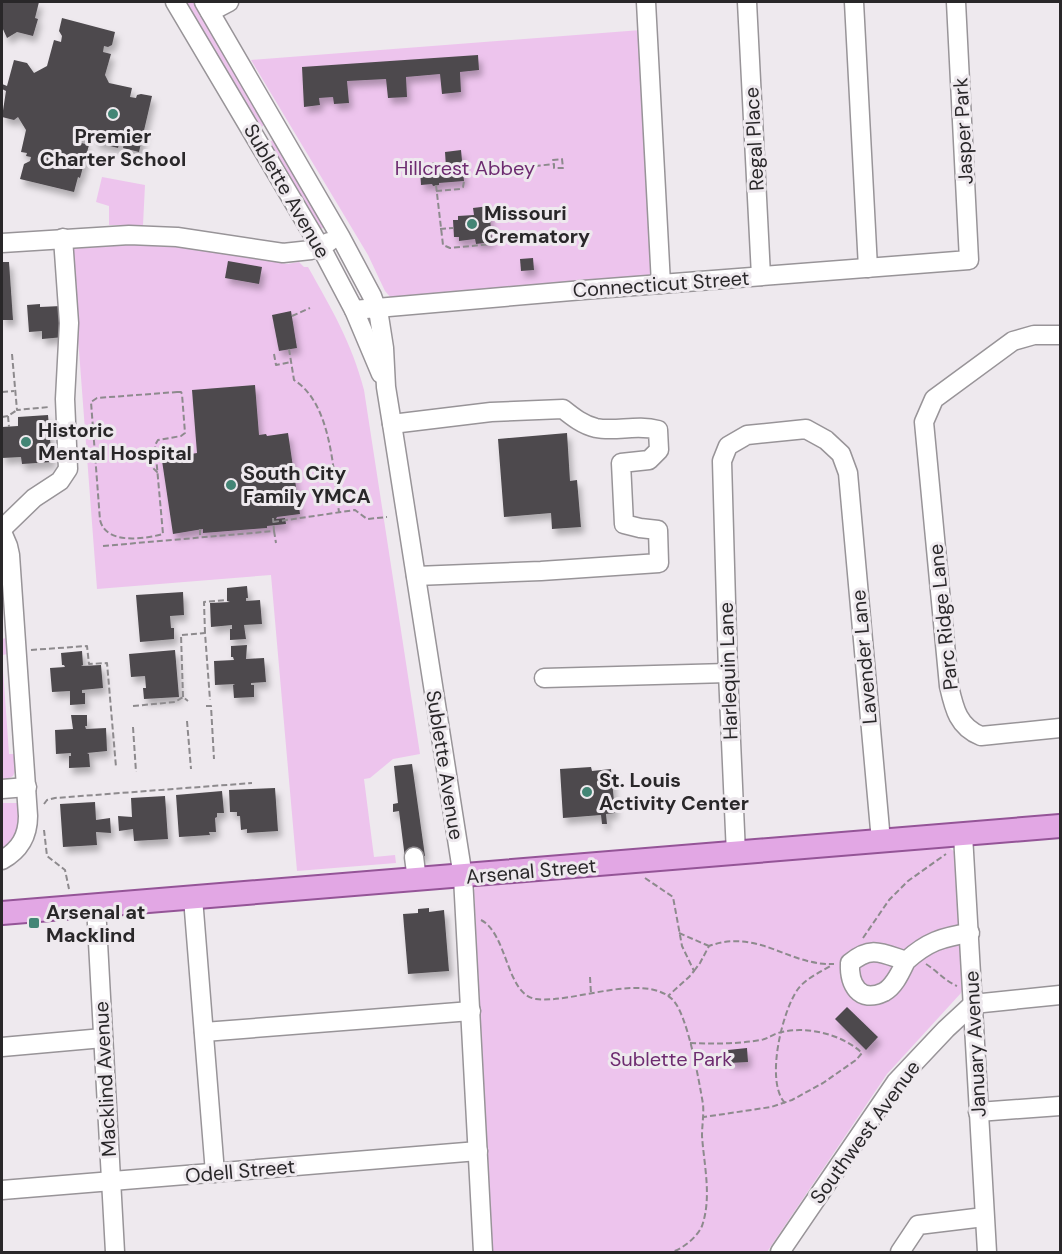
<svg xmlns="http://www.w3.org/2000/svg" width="1062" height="1254" viewBox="0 0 1062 1254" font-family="'DM Sans',sans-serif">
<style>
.green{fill:#edc4ed}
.building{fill:#4d494d;filter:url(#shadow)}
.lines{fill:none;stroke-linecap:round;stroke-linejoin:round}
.minor-casing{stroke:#989498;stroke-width:21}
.major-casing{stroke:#945497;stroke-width:26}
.path{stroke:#8d8a8d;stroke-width:2;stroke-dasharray:6 3;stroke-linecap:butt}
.minor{stroke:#fff;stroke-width:18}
.major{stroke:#e2a7e4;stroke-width:22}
.poi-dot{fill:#438575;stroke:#eee9ee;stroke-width:2}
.labels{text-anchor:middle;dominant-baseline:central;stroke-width:6;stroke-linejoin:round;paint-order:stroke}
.street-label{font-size:20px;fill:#292729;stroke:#eee9ee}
.poi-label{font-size:20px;font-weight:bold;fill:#292729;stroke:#eee9ee;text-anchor:start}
.park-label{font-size:20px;fill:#6d2b70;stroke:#eee9ee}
</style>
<defs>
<filter id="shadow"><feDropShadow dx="3.5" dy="6" stdDeviation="3" flood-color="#0004"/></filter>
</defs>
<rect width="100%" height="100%" fill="#eee9ee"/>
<g class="green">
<polygon points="181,2 194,2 264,119 263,126 259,128"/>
<polygon points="641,30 655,277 392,299 385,291 368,255 251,60"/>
<polygon points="273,140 276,141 325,227 318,230 268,145 269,142"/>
<polygon points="102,177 145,185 143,225 109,225 109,206 96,202"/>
<path d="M151 244 190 247 287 264 299 262 304 267H308C331 308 352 343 364 390L420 754 393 759 370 778 364 779 374 857 395 855 396 863 297 871 271 575 97 589 71 245Z"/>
<polygon points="6,638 8,639 8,654 2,655 9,754 16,754 17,767 13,776 2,782 2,639"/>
<path d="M2 803H17C26 822 16 839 2 850Z"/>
<polygon points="948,847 955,852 963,986 961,993 887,1074 767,1252 492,1252 474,890 476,887"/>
</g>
<g class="building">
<polygon points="2,2 39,2 35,18 38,19 33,36 17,32 7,38 2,27"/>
<polygon points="62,18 115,32 112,45 108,47 104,46 103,52 111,54 105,75 109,83 132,88 130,97 136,98 137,95 141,94 152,96 139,152 123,148 124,143 120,141 118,148 94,142 97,130 78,142 89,145 80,178 78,177 74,192 20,179 24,164 30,161 31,157 26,156 27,153 21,152 26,130 18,117 14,120 2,117 6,91 2,89 2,84 7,86 14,60 27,63 34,73 47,66 54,40 61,42 62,36 59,31"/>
<polygon points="478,55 479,70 460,72 461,92 442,94 440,74 406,77 407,97 388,98 386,79 347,81 349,103 334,104 333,97 319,98 320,105 304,107 302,67"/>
<polygon points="461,150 464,181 439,183 439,185 433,186 432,184 421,185 420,169 428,169 428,165 434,162 439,163 441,168 446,167 445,152"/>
<polygon points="489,206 492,242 476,244 475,239 459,241 459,237 454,237 453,220 458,220 458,216 474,215 473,208"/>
<polygon points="533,258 534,270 521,271 520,259"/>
<polygon points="228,261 262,267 259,284 225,278"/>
<polygon points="2,262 9,262 13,320 2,320"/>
<polygon points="40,304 40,307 61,306 64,337 42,339 42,331 29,332 27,305"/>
<polygon points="291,311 297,348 279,351 272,315"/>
<polygon points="255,385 259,435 266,434 267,436 288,433 300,514 277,517 276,519 285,518 286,524 267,526 267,528 203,533 203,529 173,534 161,454 191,449 191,454 197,453 192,390"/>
<polygon points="48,415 52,462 22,464 21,457 2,458 2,427 18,426 18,417"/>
<polygon points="567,433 570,481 577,480 581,527 552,529 551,513 504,517 498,439"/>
<polygon points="247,586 248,598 246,598 246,601 260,600 262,624 244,625 246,639 230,640 230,629 232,629 232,625 211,627 210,603 230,602 227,601 227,588"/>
<polygon points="183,592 184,615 170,616 171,628 174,628 174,639 140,642 136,595"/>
<polygon points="247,645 246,659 264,658 266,682 251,683 251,685 254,685 254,697 234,698 233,685 235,684 215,685 214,661 234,660 233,657 231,657 231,646"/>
<polygon points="175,650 179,697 144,699 143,688 146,688 145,676 131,677 129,654"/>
<polygon points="82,651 83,665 81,666 101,665 103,688 82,690 82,693 85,693 85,704 70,705 70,691 52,692 50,668 65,667 64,665 62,665 61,653"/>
<polygon points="71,715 87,715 87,726 85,726 86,729 106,728 107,751 87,753 89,754 90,767 69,768 69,756 71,756 71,753 56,754 55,730 73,729"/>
<polygon points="412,764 425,856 405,858 399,811 393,812 393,804 398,803 394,766"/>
<polygon points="591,767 592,771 611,769 615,813 606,814 607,824 602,824 601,815 563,818 560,769"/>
<polygon points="275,788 278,831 247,833 247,829 241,830 240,816 237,816 237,812 230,812 229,790"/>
<polygon points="222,791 224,813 217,813 217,817 215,818 216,832 209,832 210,835 179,837 176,795"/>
<polygon points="165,796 168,839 134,841 133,829 119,831 118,816 132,817 131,798"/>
<polygon points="95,802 96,820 110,818 111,833 96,832 97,845 63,847 60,804"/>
<polygon points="429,908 429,912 444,910 449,971 408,974 403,914 418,913 418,909"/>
<polygon points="847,1007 878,1037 866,1050 835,1019"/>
<polygon points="747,1048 748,1062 729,1063 728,1050"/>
</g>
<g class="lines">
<defs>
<g id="minor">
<polyline points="175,2 325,255 354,310 381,374"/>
<polyline points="204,2 340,236 372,296 379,316 384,348 386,387 392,424 463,877 483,1252"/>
<polyline points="646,2 661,284"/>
<polyline points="747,2 761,276"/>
<polyline points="854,2 868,268"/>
<polyline points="210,12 229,2"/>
<polyline points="2,243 129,235 177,237 283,253 311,250 329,242"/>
<polyline points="354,310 583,290 969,260 956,2"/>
<path d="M1060 335H1034L1013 341 934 399 924 422 949 686C954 708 958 727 981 736L1060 728"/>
<path d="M392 424 491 412 563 409C573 417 583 425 596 428 616 432 637 424 658 430L659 450 649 460 621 463 624 524 640 528 658 530 659 563 541 571 416 576"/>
<polyline points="2,529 34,498 60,481 68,469 65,399 69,323 63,238"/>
<path d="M2 532 8 546 10 555 28 816C28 836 20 850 2 860"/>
<polyline points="544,678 728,673"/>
<polyline points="2,789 27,787"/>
<polyline points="963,835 987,1252"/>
<polyline points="736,854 728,673 722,461 728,446 747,435 806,429 826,440 841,454 848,473 881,841"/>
<polyline points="414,857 417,880"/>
<polyline points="193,898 215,1173"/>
<polyline points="96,906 115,1252"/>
<path d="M906 961C901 971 895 986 884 992 859 1004 849 984 850 963 871 945 882 953 906 961 927 942 942 937 970 933"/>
<polyline points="204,1032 471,1011"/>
<polyline points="2,1047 103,1038"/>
<polyline points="978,1112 1060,1106"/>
<polyline points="2,1190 478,1151"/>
<polyline points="780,1252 896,1082 946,1029 973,1004 1060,995"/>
<polyline points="900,1252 918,1225 984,1217"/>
</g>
<polyline id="major" points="2,913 1060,826"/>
</defs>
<use href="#minor" class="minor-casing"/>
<use href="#major" class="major-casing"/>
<g class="path">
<polyline points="490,171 554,164 554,168 563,168 562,159 553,160 554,164"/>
<polyline points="436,185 443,245 450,248 502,243"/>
<polyline points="436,191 460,189 463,187 464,181"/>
<polyline points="440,229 453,228"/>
<polyline points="292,316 310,308"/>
<path d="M289 349 294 380C332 404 333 471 339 512"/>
<polyline points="12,354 17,410 49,407"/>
<polyline points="274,354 276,365 291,362"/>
<polyline points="2,392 14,391"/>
<path d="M177 392H181L182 394 185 433 181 436 158 440 155 445 163 534C144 539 106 545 100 520L91 402 97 398Z"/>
<polyline points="8,416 9,427"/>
<polyline points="2,417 8,416 17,410"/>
<polyline points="147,462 158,473"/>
<polyline points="273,522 355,510 367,519 387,517"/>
<polyline points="200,529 200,537"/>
<polyline points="274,531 276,543"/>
<polyline points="103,546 274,531 273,518"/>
<polyline points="205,633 204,602 226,600"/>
<polyline points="31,650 87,646 89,664 107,663 116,767"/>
<polyline points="183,697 181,635 205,633 210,700"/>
<polyline points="133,706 175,702 183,697 188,701"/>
<polyline points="206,706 211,706 214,759"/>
<polyline points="187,721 191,769"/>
<polyline points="133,727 136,772"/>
<polyline points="44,804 47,800 55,798 252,783"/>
<polyline points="44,830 47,856 65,870 69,889"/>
<polyline points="645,878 673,897 682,946 694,971 689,977 668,996"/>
<path d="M481 920C508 934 506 995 536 999 573 1004 644 971 673 1000 688 1016 699 1081 703 1104 704 1115 702 1125 702 1136 704 1165 712 1197 702 1226 697 1237 684 1248 672 1252"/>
<polyline points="679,933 709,946"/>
<polyline points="863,938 889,900 908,881 946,854"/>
<path d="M926 964C937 971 945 981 957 986"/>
<path d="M694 971 700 963 709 946C759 928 788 966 834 964"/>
<polyline points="590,977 591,994"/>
<path d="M690 1043C714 1044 737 1044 761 1040 767 1039 772 1035 778 1033 805 1025 842 1034 862 1053L856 1060 823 1083 792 1100 771 1107 704 1117"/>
<path d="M785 1103C765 1082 782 1011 798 989 805 979 822 971 832 965"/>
</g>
<use href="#minor" class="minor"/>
<use href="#major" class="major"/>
</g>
<g class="poi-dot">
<circle cx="113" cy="114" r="6"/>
<circle cx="472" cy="224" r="6"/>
<circle cx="26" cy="442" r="6"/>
<circle cx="231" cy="485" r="6"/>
<circle cx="587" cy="792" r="6"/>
<rect x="28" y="917" width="12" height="12" rx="3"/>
</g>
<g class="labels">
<g class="street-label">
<text transform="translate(963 131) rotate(-93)">Jasper Park</text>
<text transform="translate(754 139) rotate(-93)">Regal Place</text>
<text transform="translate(287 191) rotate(60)">Sublette Avenue</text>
<text transform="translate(661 284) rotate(-4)">Connecticut Street</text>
<text transform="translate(943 617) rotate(-96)">Parc Ridge Lane</text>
<text transform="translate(864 657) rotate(-95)">Lavender Lane</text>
<text transform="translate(728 671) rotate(-92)">Harlequin Lane</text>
<text transform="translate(445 765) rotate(81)">Sublette Avenue</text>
<text transform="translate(531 871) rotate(-5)">Arsenal Street</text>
<text transform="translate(975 1044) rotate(-93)">January Avenue</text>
<text transform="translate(105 1079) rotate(-93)">Macklind Avenue</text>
<text transform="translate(865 1132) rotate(-54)">Southwest Avenue</text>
<text transform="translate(240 1171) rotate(-5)">Odell Street</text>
</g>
<g class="poi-label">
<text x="113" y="136" text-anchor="middle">Premier<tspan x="113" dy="23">Charter School</tspan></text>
<text x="484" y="213">Missouri<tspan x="484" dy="23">Crematory</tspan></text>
<text x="38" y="430">Historic<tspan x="38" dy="23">Mental Hospital</tspan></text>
<text x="243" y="473">South City<tspan x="243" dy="23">Family YMCA</tspan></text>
<text x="599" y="780">St. Louis<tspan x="599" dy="23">Activity Center</tspan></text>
<text x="46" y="912">Arsenal at<tspan x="46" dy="23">Macklind</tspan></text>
</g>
<g class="park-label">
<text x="465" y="168">Hillcrest Abbey</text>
<text x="671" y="1059">Sublette Park</text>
</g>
</g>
<rect width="1062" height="1254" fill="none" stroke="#292729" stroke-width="6"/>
</svg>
